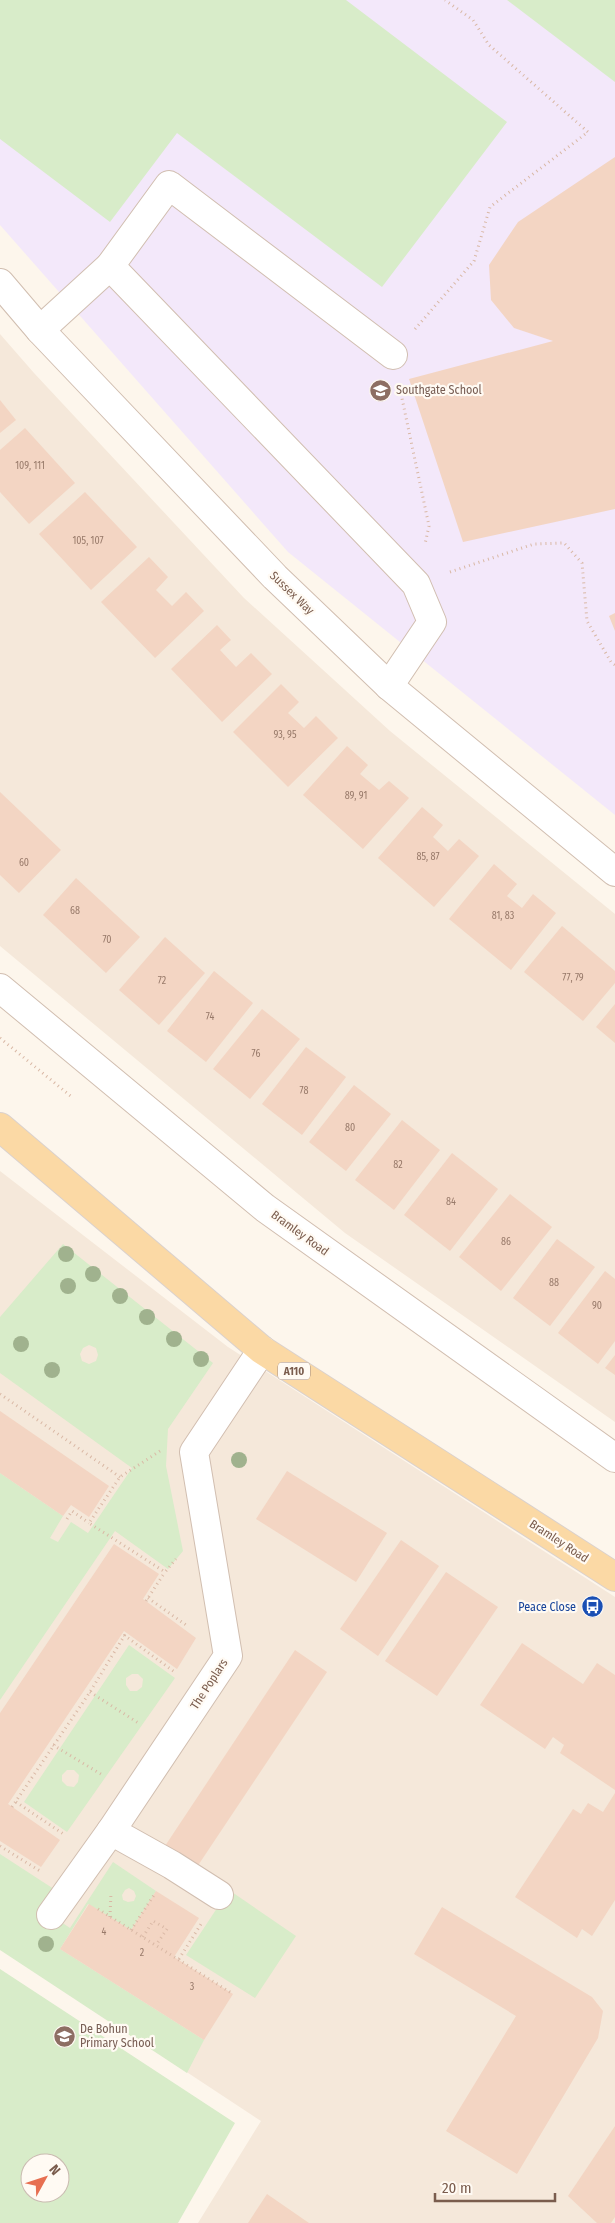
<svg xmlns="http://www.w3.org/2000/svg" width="615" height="2223" viewBox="0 0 615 2223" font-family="'Fira Sans Condensed',sans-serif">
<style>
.residential{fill:#f5e8da}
.education{fill:#f3e8fa}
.green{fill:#d8ecc9;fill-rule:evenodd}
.building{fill:#f3d5c3}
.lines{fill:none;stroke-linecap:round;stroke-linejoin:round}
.minor-casing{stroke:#d1beb0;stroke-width:30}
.major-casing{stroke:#dad1cd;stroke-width:30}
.path{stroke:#d9b8a5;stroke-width:3;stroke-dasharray:1 4;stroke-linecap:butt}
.minor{stroke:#fff;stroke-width:28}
.major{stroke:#fbd9a5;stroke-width:28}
.tree{fill:#a0b28e}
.labels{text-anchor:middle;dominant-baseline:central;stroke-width:4.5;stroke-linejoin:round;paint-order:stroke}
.number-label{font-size:10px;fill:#987a6a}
.shield{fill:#fffaf3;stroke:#a28b7f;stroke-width:1}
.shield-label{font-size:11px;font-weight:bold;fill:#7a5c4d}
.education-label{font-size:12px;fill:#785e54;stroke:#fffaf3;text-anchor:start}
.street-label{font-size:12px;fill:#7a5c4d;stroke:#fffaf3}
.transit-label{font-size:12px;fill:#164399;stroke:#fffaf3;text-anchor:end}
</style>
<rect width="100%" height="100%" fill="#fdf6ec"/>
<g class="residential">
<polygon points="0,334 34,373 244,598 390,731 615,914 615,1422 345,1233 0,946"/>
<polygon points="0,1171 228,1347 615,1597 615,2223 198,2223 261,2121 0,1949"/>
</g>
<polygon class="education" points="0,0 615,0 615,815 288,552 0,225"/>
<g class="green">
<polygon points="0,0 346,0 507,122 382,287 177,133 110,222 0,139"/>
<polygon points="507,0 615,0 615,82"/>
<path d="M63 1244 213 1363 168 1429 166 1466 183 1551 168 1569 115 1531 0 1700V1473L63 1516 50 1538 58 1542 71 1522 88 1533 132 1468 0 1373V1317ZM89 1345 96 1348 98 1355 96 1361 89 1364 82 1361 80 1354 83 1348Z"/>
<path d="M129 1645 175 1678 67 1832 24 1802ZM132 1674H138L143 1679 142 1687 137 1691H130L126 1685V1678ZM67 1770H74L79 1775 78 1782 74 1787 67 1786 62 1781V1775Z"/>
<path d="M0 1854 60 1893 46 1912 70 1928 113 1862 156 1891 131 1930 88 1904 60 1949 204 2040 187 2073 0 1950ZM129 1888 134 1891 136 1896 134 1901 128 1902 123 1900 122 1895 125 1890Z"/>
<polygon points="229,1890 296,1936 255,1998 186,1955"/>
<path d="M0 1969 235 2123 178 2223H0ZM30 2163H60V2193H30Z"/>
</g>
<g class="building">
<polygon points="615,157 615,509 463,542 409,379 553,341 514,328 491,300 489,265 518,222"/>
<polygon points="0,400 16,420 0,433"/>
<polygon points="25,428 75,483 29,524 0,492 0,450"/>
<polygon points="85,492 137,547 91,590 39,534"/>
<polygon points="149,557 168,577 156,590 172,606 186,592 204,611 155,658 101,602"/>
<polygon points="615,613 615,631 609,616"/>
<polygon points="217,625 231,640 220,650 236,667 251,653 272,674 222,722 171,669"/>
<polygon points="281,684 299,702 288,713 304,728 316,716 338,738 288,787 233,732"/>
<polygon points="347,746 368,765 360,774 379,790 389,781 409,798 363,849 303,795"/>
<polygon points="0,792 61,850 19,893 0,875"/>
<polygon points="422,807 443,825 433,837 448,851 459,839 479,856 434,907 378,858"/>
<polygon points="494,864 517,884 507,896 522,908 533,894 556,913 511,970 449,919"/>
<polygon points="76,878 140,937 106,973 43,915"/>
<polygon points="562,926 615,971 615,983 583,1021 524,972"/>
<polygon points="165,937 205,973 159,1025 119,990"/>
<polygon points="214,971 253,1003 206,1062 167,1031"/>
<polygon points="615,1004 615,1043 596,1027"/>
<polygon points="262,1009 300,1039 250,1099 213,1069"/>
<polygon points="306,1047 346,1077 302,1135 262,1104"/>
<polygon points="354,1085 391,1114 346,1171 309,1142"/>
<polygon points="402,1120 440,1150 394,1210 355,1180"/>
<polygon points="452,1153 498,1189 450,1251 404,1215"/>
<polygon points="510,1194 552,1227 501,1291 459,1257"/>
<polygon points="557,1239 595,1267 550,1326 513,1298"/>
<polygon points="605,1271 615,1279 615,1341 598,1364 558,1333"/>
<polygon points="615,1355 615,1375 605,1368"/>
<polygon points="0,1411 109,1486 89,1517 71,1505 63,1516 0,1473"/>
<polygon points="287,1471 387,1533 356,1582 256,1519"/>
<polygon points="401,1540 439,1566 378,1656 340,1629"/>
<polygon points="114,1544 159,1574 143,1599 196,1638 177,1669 124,1631 8,1804 60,1840 41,1867 0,1841 0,1713"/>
<polygon points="446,1572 498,1607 437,1696 385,1661"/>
<polygon points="522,1643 583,1684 597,1663 615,1675 615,1790 560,1753 564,1745 553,1737 545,1749 480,1705"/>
<polygon points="295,1650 327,1672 197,1867 165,1846"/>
<polygon points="615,1793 615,1900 592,1936 582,1929 577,1938 515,1897 573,1809 581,1814 588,1803 603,1812"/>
<polygon points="156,1891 199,1918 174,1957 233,1994 204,2040 60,1949 89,1904 131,1930"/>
<polygon points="442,1907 592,1997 603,2011 598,2038 517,2174 446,2131 516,2016 414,1954"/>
<polygon points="615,2126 615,2217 611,2223 597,2223 568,2196"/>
<polygon points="267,2194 309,2223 248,2223"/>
</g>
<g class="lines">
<defs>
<g id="minor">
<polyline points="0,283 40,330 275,577 389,686 615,872"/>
<polyline points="40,330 110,266"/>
<polyline points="389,686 432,622 416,584 110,266 169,185 393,355"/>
<polyline points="0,988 265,1208 615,1458"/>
<polyline points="219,1895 172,1865 111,1831 228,1656 194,1452 262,1350"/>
<polyline points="51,1915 111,1831"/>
</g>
<polyline id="major" points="0,1127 262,1350 615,1577"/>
</defs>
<use href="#minor" class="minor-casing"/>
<use href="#major" class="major-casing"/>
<g class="path">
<polyline points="415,329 474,261 490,207 588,132 489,45 473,20 445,0"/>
<polyline points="400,389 429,526 425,544"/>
<polyline points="450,572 534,544 564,543 582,563 587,621 611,662 615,665"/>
<polyline points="0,1038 73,1098"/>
<polyline points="0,1394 120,1477"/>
<polyline points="160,1451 120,1477 89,1523 165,1572 176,1559"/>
<polyline points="67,1519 72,1511 89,1523"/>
<polyline points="148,1598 186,1625"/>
<polyline points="146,1601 165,1572"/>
<polyline points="124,1635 176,1673"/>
<polyline points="90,1692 140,1724"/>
<polyline points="53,1745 104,1776"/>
<polyline points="16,1802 65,1835"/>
<polyline points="12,1807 90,1692 126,1633"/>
<polyline points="0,1846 40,1871"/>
<polyline points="98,1909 233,1994"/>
<polyline points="110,1917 111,1892"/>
<polyline points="131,1930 154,1895"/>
<polyline points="143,1937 153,1921 167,1929 156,1945"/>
<polyline points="179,1959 201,1924"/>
</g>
<use href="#minor" class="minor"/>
<use href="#major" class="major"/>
</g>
<g class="tree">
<circle cx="66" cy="1254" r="8"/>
<circle cx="93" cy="1274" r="8"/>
<circle cx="68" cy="1286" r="8"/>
<circle cx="120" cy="1296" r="8"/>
<circle cx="147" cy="1317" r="8"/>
<circle cx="174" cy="1339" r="8"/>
<circle cx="21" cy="1344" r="8"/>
<circle cx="201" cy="1359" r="8"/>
<circle cx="52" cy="1370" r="8"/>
<circle cx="239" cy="1460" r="8"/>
<circle cx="46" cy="1944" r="8"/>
</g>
<defs>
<symbol id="school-disc" viewBox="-11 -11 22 22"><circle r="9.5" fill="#8d6e63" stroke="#fffaf3"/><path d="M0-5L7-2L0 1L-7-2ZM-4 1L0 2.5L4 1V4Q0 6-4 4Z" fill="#fff"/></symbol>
<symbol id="bus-disc" viewBox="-11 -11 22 22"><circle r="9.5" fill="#1a4fb4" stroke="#fffaf3"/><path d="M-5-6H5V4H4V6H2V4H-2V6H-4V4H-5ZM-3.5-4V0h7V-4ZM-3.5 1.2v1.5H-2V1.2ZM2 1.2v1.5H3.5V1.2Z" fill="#fff"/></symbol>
</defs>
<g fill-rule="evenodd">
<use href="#school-disc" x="368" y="378" width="25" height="25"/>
<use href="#bus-disc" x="580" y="1594" width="25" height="25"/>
<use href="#school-disc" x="52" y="2024" width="25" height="25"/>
</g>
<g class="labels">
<g class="number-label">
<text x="30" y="466">109, 111</text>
<text x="88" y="541">105, 107</text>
<text x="285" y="735">93, 95</text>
<text x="356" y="796">89, 91</text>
<text x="428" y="857">85, 87</text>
<text x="24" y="863">60</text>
<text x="75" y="911">68</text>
<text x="503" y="916">81, 83</text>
<text x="107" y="940">70</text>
<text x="573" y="978">77, 79</text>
<text x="162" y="981">72</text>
<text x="210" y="1017">74</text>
<text x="256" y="1054">76</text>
<text x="304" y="1091">78</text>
<text x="350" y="1128">80</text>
<text x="398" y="1165">82</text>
<text x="451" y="1202">84</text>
<text x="506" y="1242">86</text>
<text x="554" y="1283">88</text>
<text x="597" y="1306">90</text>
<text x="104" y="1932">4</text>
<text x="142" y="1953">2</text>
<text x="192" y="1987">3</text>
</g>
<rect class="shield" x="278" y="1362.5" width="32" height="17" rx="4"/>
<g class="shield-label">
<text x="294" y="1371">A110</text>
</g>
<g class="education-label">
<text x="396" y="390">Southgate School</text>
<text x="80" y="2029">De Bohun<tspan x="80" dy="14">Primary School</tspan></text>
</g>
<g class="street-label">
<text transform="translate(292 593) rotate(44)">Sussex Way</text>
<text transform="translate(300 1233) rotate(36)">Bramley Road</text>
<text transform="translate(559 1541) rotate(33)">Bramley Road</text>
<text transform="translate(209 1684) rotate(-57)">The Poplars</text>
</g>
<g class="transit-label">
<text x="576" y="1607">Peace Close</text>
</g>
</g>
<g transform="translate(45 2178) rotate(50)"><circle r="24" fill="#fffaf3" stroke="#cabbb1"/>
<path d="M0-4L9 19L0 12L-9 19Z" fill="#e76f51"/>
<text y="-8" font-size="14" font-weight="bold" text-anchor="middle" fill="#7a5c4d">N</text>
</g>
<path d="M435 2193v8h120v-8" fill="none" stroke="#7a5c4d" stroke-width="2.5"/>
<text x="442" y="2193" font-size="15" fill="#7a5c4d" stroke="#fffaf3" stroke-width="4" paint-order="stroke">20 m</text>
</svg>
